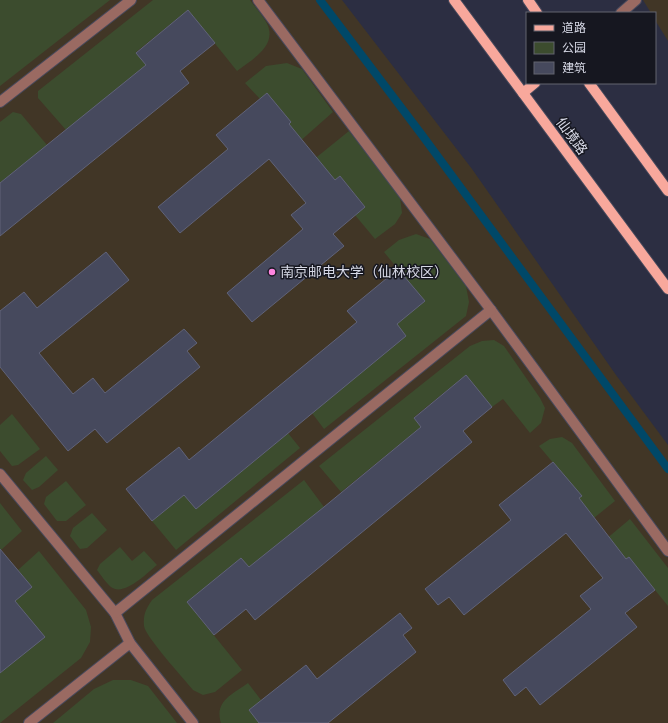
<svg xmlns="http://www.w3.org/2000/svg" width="668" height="723" viewBox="0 0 668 723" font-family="Mulish,'Noto Sans SC',sans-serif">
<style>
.education{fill:#413626}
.green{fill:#3c4c2e}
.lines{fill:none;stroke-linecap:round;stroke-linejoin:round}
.stream{stroke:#004868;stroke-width:8}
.building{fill:#46495d;stroke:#606379}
.minor-casing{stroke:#47495c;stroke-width:12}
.major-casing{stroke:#47495c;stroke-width:12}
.minor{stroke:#9a6a62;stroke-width:10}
.major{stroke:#f8a89c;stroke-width:10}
.poi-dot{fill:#fe85e0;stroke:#161720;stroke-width:1.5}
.labels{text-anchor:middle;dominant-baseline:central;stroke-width:3;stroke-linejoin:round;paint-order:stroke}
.street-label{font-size:14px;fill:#d7d9e6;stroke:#161720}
.poi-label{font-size:14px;fill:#d7d9e6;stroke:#161720;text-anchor:start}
</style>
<rect width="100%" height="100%" fill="#2c2e42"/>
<g class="education">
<polygon points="0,0 342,0 472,169 616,375 668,445 668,723 0,723"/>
<polygon points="643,0 668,0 668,41 655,20 655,13 651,13"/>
</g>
<g class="green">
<polygon points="0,0 110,0 0,86"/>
<path d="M153 0H250C255 7 265 18 268 26 276 47 251 60 237 71L188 10 136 52 146 65 66 130 38 98V91Z"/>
<polygon points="287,63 302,69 333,112 289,151 275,135 291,122 267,93 260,99 245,83 266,66"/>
<polygon points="13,112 21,114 47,145 0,183 0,122"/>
<polygon points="349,131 400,197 402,213 395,224 375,239 355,215 365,207 340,176 321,191 302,169"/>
<polygon points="416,234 430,239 466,286 469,302 466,316 324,429 312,413 397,324 424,301 384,252 399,240"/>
<polygon points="494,340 504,346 540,398 545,408 541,423 530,433 503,399 492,407 466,375 414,417 421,427 341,492 319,466 470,346 482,341"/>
<polygon points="12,414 40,449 18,465 12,466 0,451 0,425"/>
<polygon points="288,433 300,448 176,550 152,521 184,495 196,509"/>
<polygon points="562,437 572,443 615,501 584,526 569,507 581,496 539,446 550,439"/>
<polygon points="46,456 58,470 39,487 32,490 23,480 26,473"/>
<path d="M304 480 324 507 249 567 241 558 187 602 242 670 215 692 203 695 193 690C184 679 145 636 144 626 143 614 146 609 152 600Z"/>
<polygon points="66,481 86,505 66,521 57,521 44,504 46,497"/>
<polygon points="0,503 22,531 1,550 0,549"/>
<polygon points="92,513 107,530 87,548 80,549 70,536 73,528"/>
<polygon points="630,519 668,568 668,606 629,558 617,566 599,545"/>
<path d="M120 547 132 561 144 551 157 565C147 573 124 597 111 587 106 583 101 575 97 570L100 564Z"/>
<polygon points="39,551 86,610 91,627 90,642 81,658 0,723 0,673 44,637 15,601 32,587 18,570"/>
<polygon points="113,680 131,680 148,686 177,723 53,723 94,689"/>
<path d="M248 683 261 700 259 723H221C214 701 233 694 248 683Z"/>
</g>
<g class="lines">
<polyline class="stream" points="320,0 422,135 668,469"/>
</g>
<g class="building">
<polygon points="188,10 215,43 180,71 189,83 0,236 0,183 146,65 136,53"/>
<polygon points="267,93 291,122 289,124 335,180 340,176 365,207 333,234 344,246 252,322 227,293 303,229 291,215 306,203 269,159 180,233 158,207 228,149 216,135"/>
<polygon points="106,252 129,280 39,353 73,394 93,378 105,393 184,329 197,343 187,351 200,367 107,443 95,429 68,451 0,367 0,311 24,292 37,308"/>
<polygon points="398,269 425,301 397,324 406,336 196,509 184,495 152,521 126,489 179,447 189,460 357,322 347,311"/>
<polygon points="466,375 492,407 463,431 472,442 255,620 246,609 214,635 187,602 241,558 249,567 324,507 421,427 414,418"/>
<polygon points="553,462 582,496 579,498 626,559 629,557 655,590 625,613 637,627 540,705 526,687 515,696 503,680 591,609 580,596 603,578 566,533 464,615 449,597 438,605 425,589 511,520 499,505"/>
<polygon points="0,549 32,587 15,601 45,637 0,673"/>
<polygon points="400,613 412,628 403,635 416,652 328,723 259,723 249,710 306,665 317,679"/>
</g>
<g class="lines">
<defs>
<g id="minor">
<polyline points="258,0 491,310 668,551"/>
<polyline points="621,13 636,0"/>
<polyline points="0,102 131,0"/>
<polyline points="0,474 115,613 130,643 193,723"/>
<polyline points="115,613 491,310"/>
<polyline points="29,723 130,643"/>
</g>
<g id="major">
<polyline points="454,0 668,289"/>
<polyline points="528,0 537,13"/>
<polyline points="589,83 668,191"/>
<polyline points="523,93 535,83"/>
</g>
</defs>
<use href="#minor" class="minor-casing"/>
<use href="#major" class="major-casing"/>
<use href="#minor" class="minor"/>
<use href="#major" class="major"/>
</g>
<circle class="poi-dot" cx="272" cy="272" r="4"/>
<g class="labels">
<g class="street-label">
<text transform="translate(572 136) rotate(54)">仙境路</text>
</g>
<g class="poi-label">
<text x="280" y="272">南京邮电大学（仙林校区）</text>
</g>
</g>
<rect x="526" y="12" width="130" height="72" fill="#161720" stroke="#63656f"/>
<rect x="534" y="25" width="20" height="6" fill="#f8a89c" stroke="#63656f"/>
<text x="562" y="32" font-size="12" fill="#d7d9e6">道路</text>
<rect x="534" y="42" width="20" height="12" fill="#3c4c2e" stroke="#63656f"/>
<text x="562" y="52" font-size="12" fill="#d7d9e6">公园</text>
<rect x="534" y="62" width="20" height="12" fill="#46495d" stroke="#63656f"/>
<text x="562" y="72" font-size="12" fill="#d7d9e6">建筑</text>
</svg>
